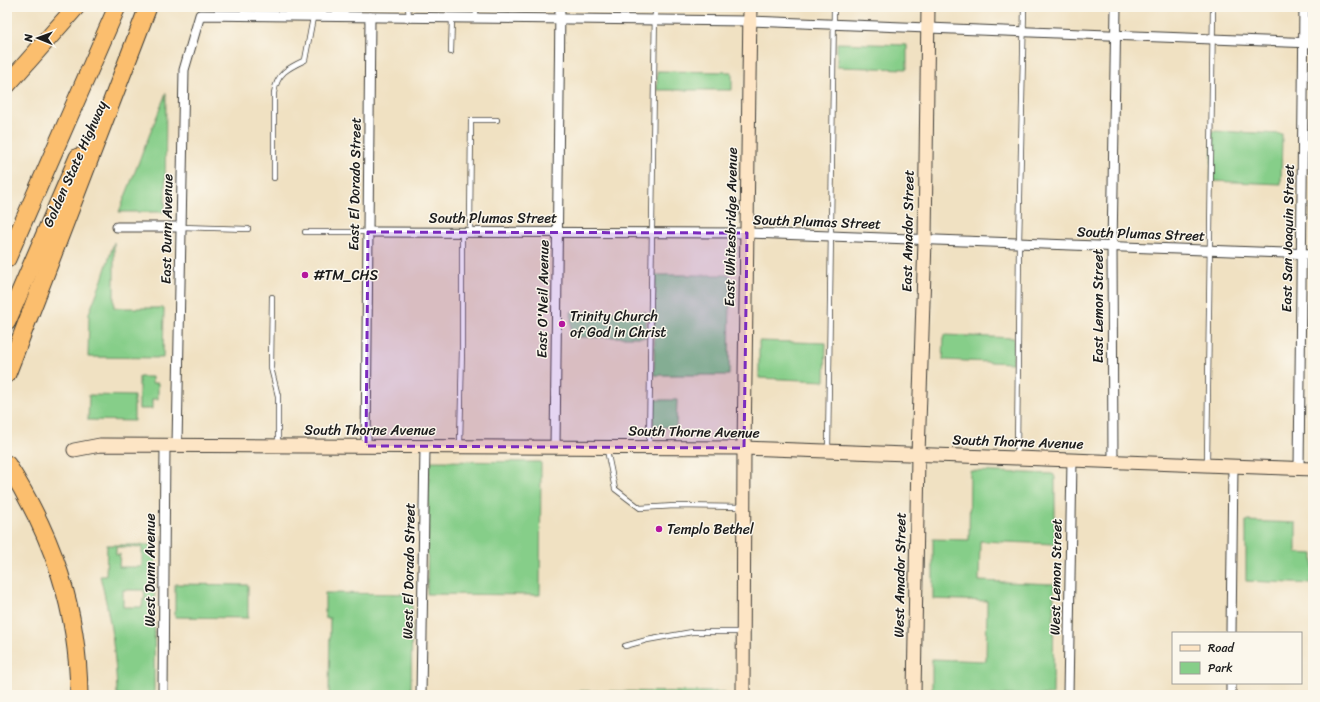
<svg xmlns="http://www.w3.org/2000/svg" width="1320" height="702" viewBox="0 0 1320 702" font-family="Sriracha,sans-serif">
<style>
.green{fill:#86ce89;stroke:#517552;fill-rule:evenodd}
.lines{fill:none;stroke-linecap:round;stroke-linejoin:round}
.lane-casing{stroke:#3c3a35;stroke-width:6}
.street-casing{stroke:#3c3a35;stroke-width:11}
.secondary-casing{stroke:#3c3a35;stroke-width:15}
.highway-casing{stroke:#3c3a35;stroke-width:19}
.lane{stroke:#fff;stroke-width:4.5}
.street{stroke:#fff;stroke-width:9}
.secondary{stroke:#fde5c5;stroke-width:13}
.highway{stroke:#fbbe6e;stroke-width:17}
.marked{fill:#7b2cbf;fill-opacity:0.2;stroke:#7b2cbf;stroke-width:3;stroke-dasharray:8 5;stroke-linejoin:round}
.poi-dot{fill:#b5179e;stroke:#fbf7ec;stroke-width:1.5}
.labels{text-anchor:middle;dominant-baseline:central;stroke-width:3;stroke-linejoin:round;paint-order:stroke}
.street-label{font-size:14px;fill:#1c1c1c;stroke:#fbf7ec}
.poi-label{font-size:14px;fill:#1c1c1c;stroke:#fbf7ec;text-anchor:start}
</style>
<rect width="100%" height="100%" fill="#fbf7ec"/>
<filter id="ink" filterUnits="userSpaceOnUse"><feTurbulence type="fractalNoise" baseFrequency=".025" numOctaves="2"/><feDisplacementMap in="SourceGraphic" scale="8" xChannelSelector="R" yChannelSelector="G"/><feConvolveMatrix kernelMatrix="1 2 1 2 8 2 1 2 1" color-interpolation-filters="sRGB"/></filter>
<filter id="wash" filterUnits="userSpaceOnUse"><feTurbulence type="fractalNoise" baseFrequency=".012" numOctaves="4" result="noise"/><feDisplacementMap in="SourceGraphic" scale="16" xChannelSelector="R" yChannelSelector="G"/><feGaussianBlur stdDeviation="0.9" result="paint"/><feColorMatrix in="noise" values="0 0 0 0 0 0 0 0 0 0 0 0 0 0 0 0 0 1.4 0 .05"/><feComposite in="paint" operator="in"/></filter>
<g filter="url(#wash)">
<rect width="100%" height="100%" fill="#f0e1c2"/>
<g class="green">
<polygon points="837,43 907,45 907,69 837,67"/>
<polygon points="657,71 732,72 732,90 657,90"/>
<polygon points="166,93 165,212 119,212"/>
<polygon points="1212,131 1282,134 1281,184 1211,181"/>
<polygon points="114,242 114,308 164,308 163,358 88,357 89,313 102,280"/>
<polygon points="655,275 730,275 729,375 654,375"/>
<rect x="571" y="312" width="75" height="25"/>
<polygon points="944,335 1014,338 1013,363 943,360"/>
<polygon points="759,341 826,343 825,381 759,378"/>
<polygon points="139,377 152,377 152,383 158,383 158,399 152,399 152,409 139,409"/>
<polygon points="89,395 134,396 134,421 88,420"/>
<polygon points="654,400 677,400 676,427 653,427"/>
<polygon points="430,461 541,462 540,595 427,594 429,462"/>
<polygon points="970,471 1052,474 1054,475 1055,478 1055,544 980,541 979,581 1054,584 1053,695 932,695 932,659 986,661 987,601 933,599 933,539 969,540"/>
<polygon points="1246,521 1296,523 1296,553 1313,554 1313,584 1246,581"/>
<path d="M107 545H155L154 695H117C116 654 110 615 100 576H106ZM116 547H142V566L140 567H119L120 554 116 555ZM123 590H144L145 599H143L142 607H123Z"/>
<polygon points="175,584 248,585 248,618 175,617"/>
<polygon points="325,593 412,594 411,695 329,695 330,618 325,618"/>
<polygon points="576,691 725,692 725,695 576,695"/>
</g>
</g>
<g filter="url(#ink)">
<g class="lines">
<defs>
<g id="lane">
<polyline points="408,7 409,17"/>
<polyline points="476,7 476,19"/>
<polyline points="451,52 452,18"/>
<path d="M274 178V93C277 73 288 68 305 60L315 7"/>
<polyline points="181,227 248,229"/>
<polyline points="305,232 368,232"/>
<polyline points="470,232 471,120 497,120"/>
<polyline points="272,297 271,368 278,396 278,444"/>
<polyline points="460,445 462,347 462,232"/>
<polyline points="649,446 655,7"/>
<polyline points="828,449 834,7"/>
<polyline points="607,450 615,489 640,508 675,506 743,507"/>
<polyline points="1017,457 1019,244 1024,7"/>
<polyline points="1207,463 1213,7"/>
<polyline points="625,646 647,640 692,632 742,632"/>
</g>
<g id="street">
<polyline points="117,227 181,227"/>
<polyline points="368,232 747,233 1313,254"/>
<polyline points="177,445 184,70 200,15 750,21 1313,43"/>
<polyline points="366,446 370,17"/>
<polyline points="555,447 560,7"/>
<polyline points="1113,462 1112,247 1116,7"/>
<polyline points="1299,469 1304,7"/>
<polyline points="1231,633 1233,466"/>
<polyline points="163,695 165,445"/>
<polyline points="421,695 425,447"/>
<polyline points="1068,695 1072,460"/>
<polyline points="1231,695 1231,683"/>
</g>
<g id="secondary">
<polyline points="74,450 100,445 744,448 1313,469"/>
<polyline points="743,695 744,448 750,7"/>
<polyline points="914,695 918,455 925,240 928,7"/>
</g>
<g id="highway">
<polyline points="7,85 76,7"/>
<polyline points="7,259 117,7"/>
<polyline points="7,322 78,157"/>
<polyline points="7,374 148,7"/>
<path d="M7 464C53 536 78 609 79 695"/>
</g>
</defs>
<use href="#lane" class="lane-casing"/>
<use href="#street" class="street-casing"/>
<use href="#secondary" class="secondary-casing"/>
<use href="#highway" class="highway-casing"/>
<use href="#lane" class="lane"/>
<use href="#street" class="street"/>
<use href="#secondary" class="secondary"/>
<use href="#highway" class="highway"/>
</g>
</g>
<path class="marked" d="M368 232 747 233 744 448 366 446Z"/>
<g class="poi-dot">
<circle cx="305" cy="275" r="4"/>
<circle cx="562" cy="324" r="4"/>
<circle cx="659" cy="529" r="4"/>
</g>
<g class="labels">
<g class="street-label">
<text transform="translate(75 164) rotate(-66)">Golden State Highway</text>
<text transform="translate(355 184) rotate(-89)">East El Dorado Street</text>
<text x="493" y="218">South Plumas Street</text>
<text transform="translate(817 222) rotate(2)">South Plumas Street</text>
<text transform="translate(731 227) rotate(-89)">East Whitesbridge Avenue</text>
<text transform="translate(167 229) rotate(-89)">East Dunn Avenue</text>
<text transform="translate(908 231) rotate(-89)">East Amador Street</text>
<text transform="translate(1141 234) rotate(2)">South Plumas Street</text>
<text transform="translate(1288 238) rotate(-89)">East San Joaquin Street</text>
<text transform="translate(543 299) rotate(-89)">East O'Neil Avenue</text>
<text transform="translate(1098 306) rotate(-90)">East Lemon Street</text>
<text x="370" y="430">South Thorne Avenue</text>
<text transform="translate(694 432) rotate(1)">South Thorne Avenue</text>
<text transform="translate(1018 442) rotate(2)">South Thorne Avenue</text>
<text transform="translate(150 570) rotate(-90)">West Dunn Avenue</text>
<text transform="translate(409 571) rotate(-89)">West El Dorado Street</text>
<text transform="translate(900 575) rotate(-89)">West Amador Street</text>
<text transform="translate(1056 577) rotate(-89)">West Lemon Street</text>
</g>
<g class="poi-label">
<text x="313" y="275">#TM_CHS</text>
<text x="570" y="316">Trinity Church<tspan x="570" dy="16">of God in Christ</tspan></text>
<text x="667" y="529">Templo Bethel</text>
</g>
</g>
<rect width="1320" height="702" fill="none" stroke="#fbf7ec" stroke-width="24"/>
<rect x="1172" y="632" width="130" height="52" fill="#fbf7ec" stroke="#a29f99"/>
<rect x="1180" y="645" width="20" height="6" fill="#fde5c5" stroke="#a29f99"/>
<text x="1208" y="652" font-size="12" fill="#1c1c1c">Road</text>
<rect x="1180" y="662" width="20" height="12" fill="#86ce89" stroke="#a29f99"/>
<text x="1208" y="672" font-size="12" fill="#1c1c1c">Park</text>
<g transform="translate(38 38) rotate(271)" stroke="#fbf7ec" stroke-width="3" paint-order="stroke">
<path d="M0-3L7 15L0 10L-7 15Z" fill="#1c1c1c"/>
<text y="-6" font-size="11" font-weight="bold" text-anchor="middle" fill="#1c1c1c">N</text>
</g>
</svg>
